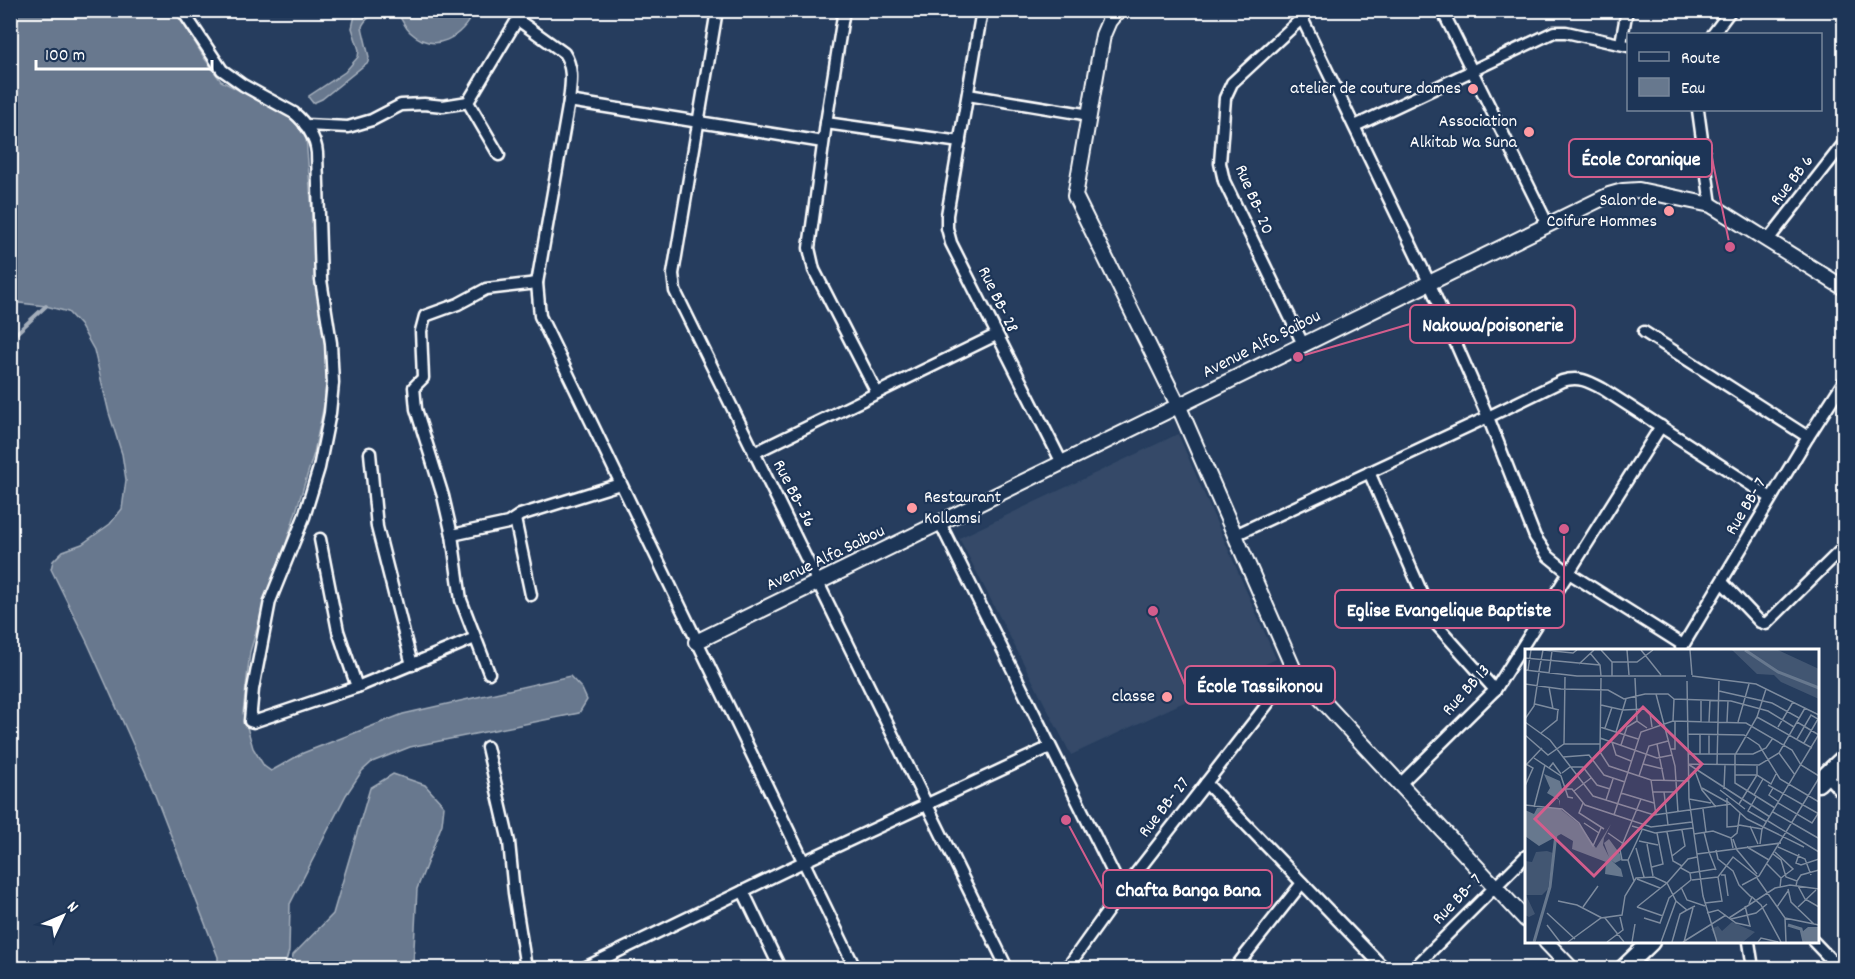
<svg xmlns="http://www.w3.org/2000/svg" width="1855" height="979" viewBox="0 0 1855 979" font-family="Dekko,sans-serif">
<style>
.built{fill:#344a68}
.water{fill:#67788e;stroke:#a4aebb;stroke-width:1.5}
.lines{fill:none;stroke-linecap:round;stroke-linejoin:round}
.stream{stroke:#a4aebb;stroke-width:4}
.minor-casing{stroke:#fff;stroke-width:15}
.tertiary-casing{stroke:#fff;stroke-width:18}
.secondary-casing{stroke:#fff;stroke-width:21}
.minor{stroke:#1d3557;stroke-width:10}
.tertiary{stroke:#1d3557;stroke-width:14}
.secondary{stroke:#1d3557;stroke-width:16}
.poi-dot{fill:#ff9aa2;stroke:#1d3557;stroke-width:2}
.labels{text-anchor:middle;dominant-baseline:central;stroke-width:4.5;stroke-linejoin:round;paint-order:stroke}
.poi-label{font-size:18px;fill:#fff;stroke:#1d3557;text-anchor:end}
.street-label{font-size:18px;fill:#fff;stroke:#1d3557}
.inset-river{fill:none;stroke:#67788e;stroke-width:3}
.inset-road{fill:none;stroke:#7d8b9e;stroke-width:1.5}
.view{fill:#d45d8c;fill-opacity:0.15;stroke:#d45d8c;stroke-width:3}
.inset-edge{fill:none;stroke:#fff;stroke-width:3}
.leader{fill:none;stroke:#d45d8c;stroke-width:2}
.callout-dot{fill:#d45d8c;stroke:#1d3557;stroke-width:2}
.callout{fill:#1d3557;stroke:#d45d8c;stroke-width:2}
.callout-label{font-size:20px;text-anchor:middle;font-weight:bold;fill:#fff}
</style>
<rect width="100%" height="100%" fill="#263d5e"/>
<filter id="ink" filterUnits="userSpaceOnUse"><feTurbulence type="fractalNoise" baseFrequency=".0167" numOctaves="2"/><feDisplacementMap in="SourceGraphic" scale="12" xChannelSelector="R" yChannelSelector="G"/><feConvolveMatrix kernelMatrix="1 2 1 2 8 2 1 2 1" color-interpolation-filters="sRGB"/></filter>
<g filter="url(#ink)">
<polygon class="built" points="1178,434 1276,659 1071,755 959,538"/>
<g class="water">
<polygon points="10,11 176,11 205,59 221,81 294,119 301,126 306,137 318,291 325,323 327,364 325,400 314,453 285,547 269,588 250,652 243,713 253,748 264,766 271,771 303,753 403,714 570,676 582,689 587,700 579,713 410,747 372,762 362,771 346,795 290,904 289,951 284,968 218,968 218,957 153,789 88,644 51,569 53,561 63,551 82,544 110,524 122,509 126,480 122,454 109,413 94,350 80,325 68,312 46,306 11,302"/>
<path d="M356 11H386C377 13 365 17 362 27L369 57 368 62 322 99 313 103 309 98V96L345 72 358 57 359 50 352 28Z"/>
<path d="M392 11H474C462 37 435 55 410 32 402 24 402 15 392 11Z"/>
<polygon points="393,774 425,785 444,806 442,824 417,889 413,968 291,968 293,955 333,914 370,788"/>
</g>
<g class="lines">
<polyline class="stream" points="10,339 46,306"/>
<defs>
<g id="minor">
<path d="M182 10 222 70 243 85 294 113C305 122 316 138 317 153L321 280 331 343 333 383 330 413 319 468 304 517 270 601 253 689 250 721 253 722 357 687 475 638"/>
<polyline points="717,10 673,274 675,291 1007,968"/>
<polyline points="844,10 826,123 809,248 814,270 877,393"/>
<polyline points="982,10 947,215 947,228 951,243 1062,463"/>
<polyline points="1298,10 1429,282 1488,417 1535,537 1548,556 1569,573 1683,645"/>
<polyline points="1442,10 1548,225"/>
<polyline points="1302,18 1232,83 1225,98 1220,163 1224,181 1303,344"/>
<path d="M518 20 564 53C574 68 571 84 569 101L537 283 540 316 855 968"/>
<polyline points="1713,34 1731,10"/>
<polyline points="1621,43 1627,10"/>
<polyline points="968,95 1090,115"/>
<polyline points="569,101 823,142"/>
<polyline points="1698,110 1711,205"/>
<polyline points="826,123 960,142"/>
<polyline points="305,125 348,127 372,120 401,105 424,104 443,106 468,102"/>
<polyline points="1355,126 1554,32 1566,32 1628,46"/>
<polyline points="499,155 468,102 523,10"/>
<polyline points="1768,240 1844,143"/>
<polyline points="1644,332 1808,437"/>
<polyline points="370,453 377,527 412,665"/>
<polyline points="754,453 996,335"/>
<polyline points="1369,472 1435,623 1495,690"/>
<polyline points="515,519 531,595"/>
<polyline points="940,523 1122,891"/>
<polyline points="452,535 508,523 520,515 620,484"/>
<path d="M1235 535 1488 417 1562 381C1579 376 1588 381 1603 389L1771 498"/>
<polyline points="320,539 338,631 357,687"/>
<polyline points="1722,582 1760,622 1766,624 1844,547"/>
<polyline points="1681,649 1808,437 1844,381"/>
<polyline points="489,673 461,600 452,535 443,496 416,409 414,387 423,378 421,331 425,316 458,304 486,289 537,283"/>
<polyline points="487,747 509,842 514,893 526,968"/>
<polyline points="1826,775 1844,795"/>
<polyline points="1206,783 1384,968"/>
<polyline points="1400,784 1495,690 1661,426"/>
<polyline points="743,891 780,968"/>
<polyline points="1749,942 1753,968"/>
<polyline points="1814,942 1839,968"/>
<polyline points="584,968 803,862 1050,747"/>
<polyline points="1067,968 1122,891 1294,670"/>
<polyline points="1235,968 1302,883"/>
<polyline points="1414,968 1526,856"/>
</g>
<g id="tertiary">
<polyline points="1118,10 1109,21 1103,35 1075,196 1179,407 1294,670 1526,920"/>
<polyline points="696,642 1609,195 1623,191 1639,190 1711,205 1844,288"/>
<polyline points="1546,942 1571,968"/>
</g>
<g id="secondary">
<polyline points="1818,783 1844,758"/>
<polyline points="1624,968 1651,942"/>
</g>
</defs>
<use href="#minor" class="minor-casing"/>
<use href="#tertiary" class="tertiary-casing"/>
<use href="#secondary" class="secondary-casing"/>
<use href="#minor" class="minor"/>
<use href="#tertiary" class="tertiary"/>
<use href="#secondary" class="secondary"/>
</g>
</g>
<g class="poi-dot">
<circle cx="1473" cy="89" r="6"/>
<circle cx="1529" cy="132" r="6"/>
<circle cx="1669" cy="211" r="6"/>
<circle cx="912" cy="508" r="6"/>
<circle cx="1167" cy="697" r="6"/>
</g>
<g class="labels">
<g class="poi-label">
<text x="1461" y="89">atelier de couture dames</text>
<text x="1517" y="122">Association<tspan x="1517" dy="21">Alkitab Wa Suna</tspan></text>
<text x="1657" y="201">Salon de<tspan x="1657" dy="21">Coifure Hommes</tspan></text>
<text x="924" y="498" text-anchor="start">Restaurant<tspan x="924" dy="21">Kollamsi</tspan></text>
<text x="1155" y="697">classe</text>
</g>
<g class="street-label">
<text transform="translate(1793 181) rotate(-52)">Rue BB 6</text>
<text transform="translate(1253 200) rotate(67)">Rue BB- 20</text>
<text transform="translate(997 300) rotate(64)">Rue BB- 28</text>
<text transform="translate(1262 345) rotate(-27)">Avenue Alfa Saibou</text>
<text transform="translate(793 494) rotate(63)">Rue BB- 36</text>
<text transform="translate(1747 507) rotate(-59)">Rue BB- 7</text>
<text transform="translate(826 559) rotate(-26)">Avenue Alfa Saibou</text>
<text transform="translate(1467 691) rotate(-48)">Rue BB 13</text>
<text transform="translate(1165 808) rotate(-52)">Rue BB- 27</text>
<text transform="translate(1458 900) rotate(-46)">Rue BB- 7</text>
</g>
</g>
<g transform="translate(1525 649)">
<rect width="294" height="294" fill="#263d5e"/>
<path d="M207 1H253L294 20V50L256 33 249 26 232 25ZM22 202 28 204 23 240 17 246H1L10 265 4 268 0 266V212L7 213 11 203ZM207 273 230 283 218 293H193L186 280 193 277 197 282Z" fill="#425672"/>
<path d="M19 125 35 132 38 143 32 148 35 152 34 157V151L22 144 25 139ZM12 159H34L53 174 71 199 86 175 79 189 78 196 84 208 79 194 84 190 95 205 96 211 90 214 86 211 96 220 98 228 80 225 81 213 47 200 48 192 36 185 14 197 0 187V161L9 165ZM283 278H294V293H279L277 283Z" fill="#67788e"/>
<path class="inset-river" d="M220 1 253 23 294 39M263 276 276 280 279 293M9 293 25 238 31 185"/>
<path class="inset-road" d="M18 1 48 4 52 1M76 1 87 13V27M102 1 104 26M116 1 136 26M165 1 167 26M65 4 75 16 76 27M0 9 75 16M87 13H112L128 1M54 15 69 1M0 21 52 27H161M3 21 6 1M14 22 18 1M24 24 27 2M167 27 231 35 294 66M76 29 75 103 84 117 126 131 163 132M110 29 112 72 122 79M162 32 164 150 178 247 192 293M0 35 36 40 83 41 99 50 120 45H143L149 50 148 72M24 38 28 60M241 40 232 68 210 106V134L250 159M194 42 247 54 274 69M131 45 150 117 153 163M149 50 206 52 243 62 269 78M10 55 34 61M76 56 98 61 120 60 125 64 127 78M232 68 287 99M0 70 9 57 14 24M0 73 25 91 68 147 129 166 206 155M176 73V51M184 73 185 51M202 73 203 52M213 73 224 35M272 73 294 86M75 78 113 90M253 78 268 53M80 79 87 58M91 83 101 50M16 84 32 71 33 60M163 85 219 86 234 96 255 130 294 153M0 86 23 106 39 95H75M75 89 132 109 147 106M272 90 286 66 293 70 279 94M87 93 91 106 106 112M39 95 40 28M132 95 139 131M96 96 102 78 112 72M145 100H150V72M254 104 270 126M164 105H228L241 99 248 89M175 105V85M184 105V85M38 108 64 106 79 126 100 133M9 109 36 127 43 148 48 149M118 115 138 120M163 115 234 116 254 104 280 59M163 115 245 168M1 116 17 99M192 116 194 30M24 119 28 114 36 125M170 122 177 141 191 158M37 124 45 118H58L72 136 85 140M210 126H232L246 135 251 125M114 127 124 97 143 92M126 131 131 166M243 136 294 165M0 137 8 119 1 115M177 139 202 153M248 139 244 146 254 153M41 140H47L60 156 126 178 167 173M199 140 200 116M195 141 220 160M49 142 66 129M127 143H150M139 143 143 176M96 144 129 154M229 146 238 130M231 148 223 162 242 173M202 149V178L214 177M164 150 186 154M81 151 88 130M202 152 222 170 279 198M58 154 54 164 79 180M253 154 287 174 294 163M214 155 232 126V117M0 156 37 160 54 174 68 197 76 179M9 158 20 116M178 160 181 183M248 163 293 189M89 166 116 83 148 72 221 74 267 101 276 116 294 127M243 172 294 203M59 174 74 184M214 176 237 180M107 177 130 184 168 179M225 177 233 195M142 183 148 212 157 217M179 183 184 203M83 184 100 196M169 185 188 182 206 189M208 190 212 201 232 225M114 192 133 196M122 195 128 227M235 195 237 180 294 85M222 198 244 211M253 198 280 210 286 226M111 199 119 228M208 199 206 189 212 184 215 164M191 201 193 210 208 222 214 236 226 248M184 203 191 221M250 203 268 220 256 229M172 205 256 194M248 205 256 211 261 228 272 232 271 237M274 205 271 214 276 216 294 210M147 207 160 197 157 181M103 211H97L95 201 116 150M242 215 256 229 255 239M127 218 138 215 132 184M156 219 165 224 190 220M196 226H200L203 247M232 229 260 269 294 276M112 230 135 239M167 231 193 228M109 232 103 211 117 181M272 232 276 226 294 221M217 236 234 227 294 129M273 237 280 250 294 258M156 238 162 251 180 257M263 240 266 253 289 275M33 252 52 256 77 269M180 254 197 252 193 228 208 208 233 228M224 255 227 248 236 256 256 293M58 258 73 237M112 258 142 234 151 252 162 261 170 257M112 258 138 267M252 258 263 242M273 258 291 241M22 264 50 290M182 264 193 261 211 274 225 277 220 257M80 269 99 293M119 269 135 274 144 249 166 231 165 224M204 269 250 239 265 236 294 240M260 269 261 293M206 270 231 264 242 255M22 276 35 293M43 293 76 269 97 266 100 247 111 229 129 228 142 234 163 210 172 208M82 293 98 281 95 268M107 293 110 275M136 293 151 252M147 293 155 265 162 261M158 293 201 266M159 293 168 259M233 293 236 289 253 293"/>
<path class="view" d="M118 58 177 115 69 227 10 170Z"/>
<rect width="294" height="294" class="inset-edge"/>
</g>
<path class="leader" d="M1730 247L1712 158M1298 357L1410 324M1564 529L1564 609M1153 611L1185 685M1066 820L1103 889"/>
<g class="callout-dot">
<circle cx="1730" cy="247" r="6"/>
<circle cx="1298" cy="357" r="6"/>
<circle cx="1564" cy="529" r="6"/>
<circle cx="1153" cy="611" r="6"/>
<circle cx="1066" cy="820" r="6"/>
</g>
<g class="callout">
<rect x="1569" y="139" width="143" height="38" rx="6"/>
<rect x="1410" y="305" width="165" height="38" rx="6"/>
<rect x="1335" y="590" width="229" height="38" rx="6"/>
<rect x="1185" y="666" width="150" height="38" rx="6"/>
<rect x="1103" y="870" width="169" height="38" rx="6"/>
</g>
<g class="callout-label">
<text x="1641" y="165">École Coranique</text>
<text x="1493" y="331">Nakowa/poisonerie</text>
<text x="1449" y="616">Eglise Evangelique Baptiste</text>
<text x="1260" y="692">École Tassikonou</text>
<text x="1188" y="896">Chafta Banga Bana</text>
</g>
<rect width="1855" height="979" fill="none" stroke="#1d3557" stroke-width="36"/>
<rect x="18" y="18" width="1819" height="943" fill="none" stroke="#fff" stroke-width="2" filter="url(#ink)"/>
<rect x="1627" y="33" width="195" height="78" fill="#1d3557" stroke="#77869a" stroke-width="1.5"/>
<rect x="1639" y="52" width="30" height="9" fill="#1d3557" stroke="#77869a" stroke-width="1.5"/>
<text x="1681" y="63" font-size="18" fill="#ffffff">Route</text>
<rect x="1639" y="78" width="30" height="18" fill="#67788e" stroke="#77869a" stroke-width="1.5"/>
<text x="1681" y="93" font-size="18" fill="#ffffff">Eau</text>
<g transform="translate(63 916) rotate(46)" stroke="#1d3557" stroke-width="4.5" paint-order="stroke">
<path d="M0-4.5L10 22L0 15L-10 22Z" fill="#ffffff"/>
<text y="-9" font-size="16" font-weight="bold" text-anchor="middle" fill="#ffffff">N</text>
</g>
<path d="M36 60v9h176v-9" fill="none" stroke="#ffffff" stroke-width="3"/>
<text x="45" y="60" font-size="18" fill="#ffffff" stroke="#1d3557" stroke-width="4.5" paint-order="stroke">100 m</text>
</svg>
